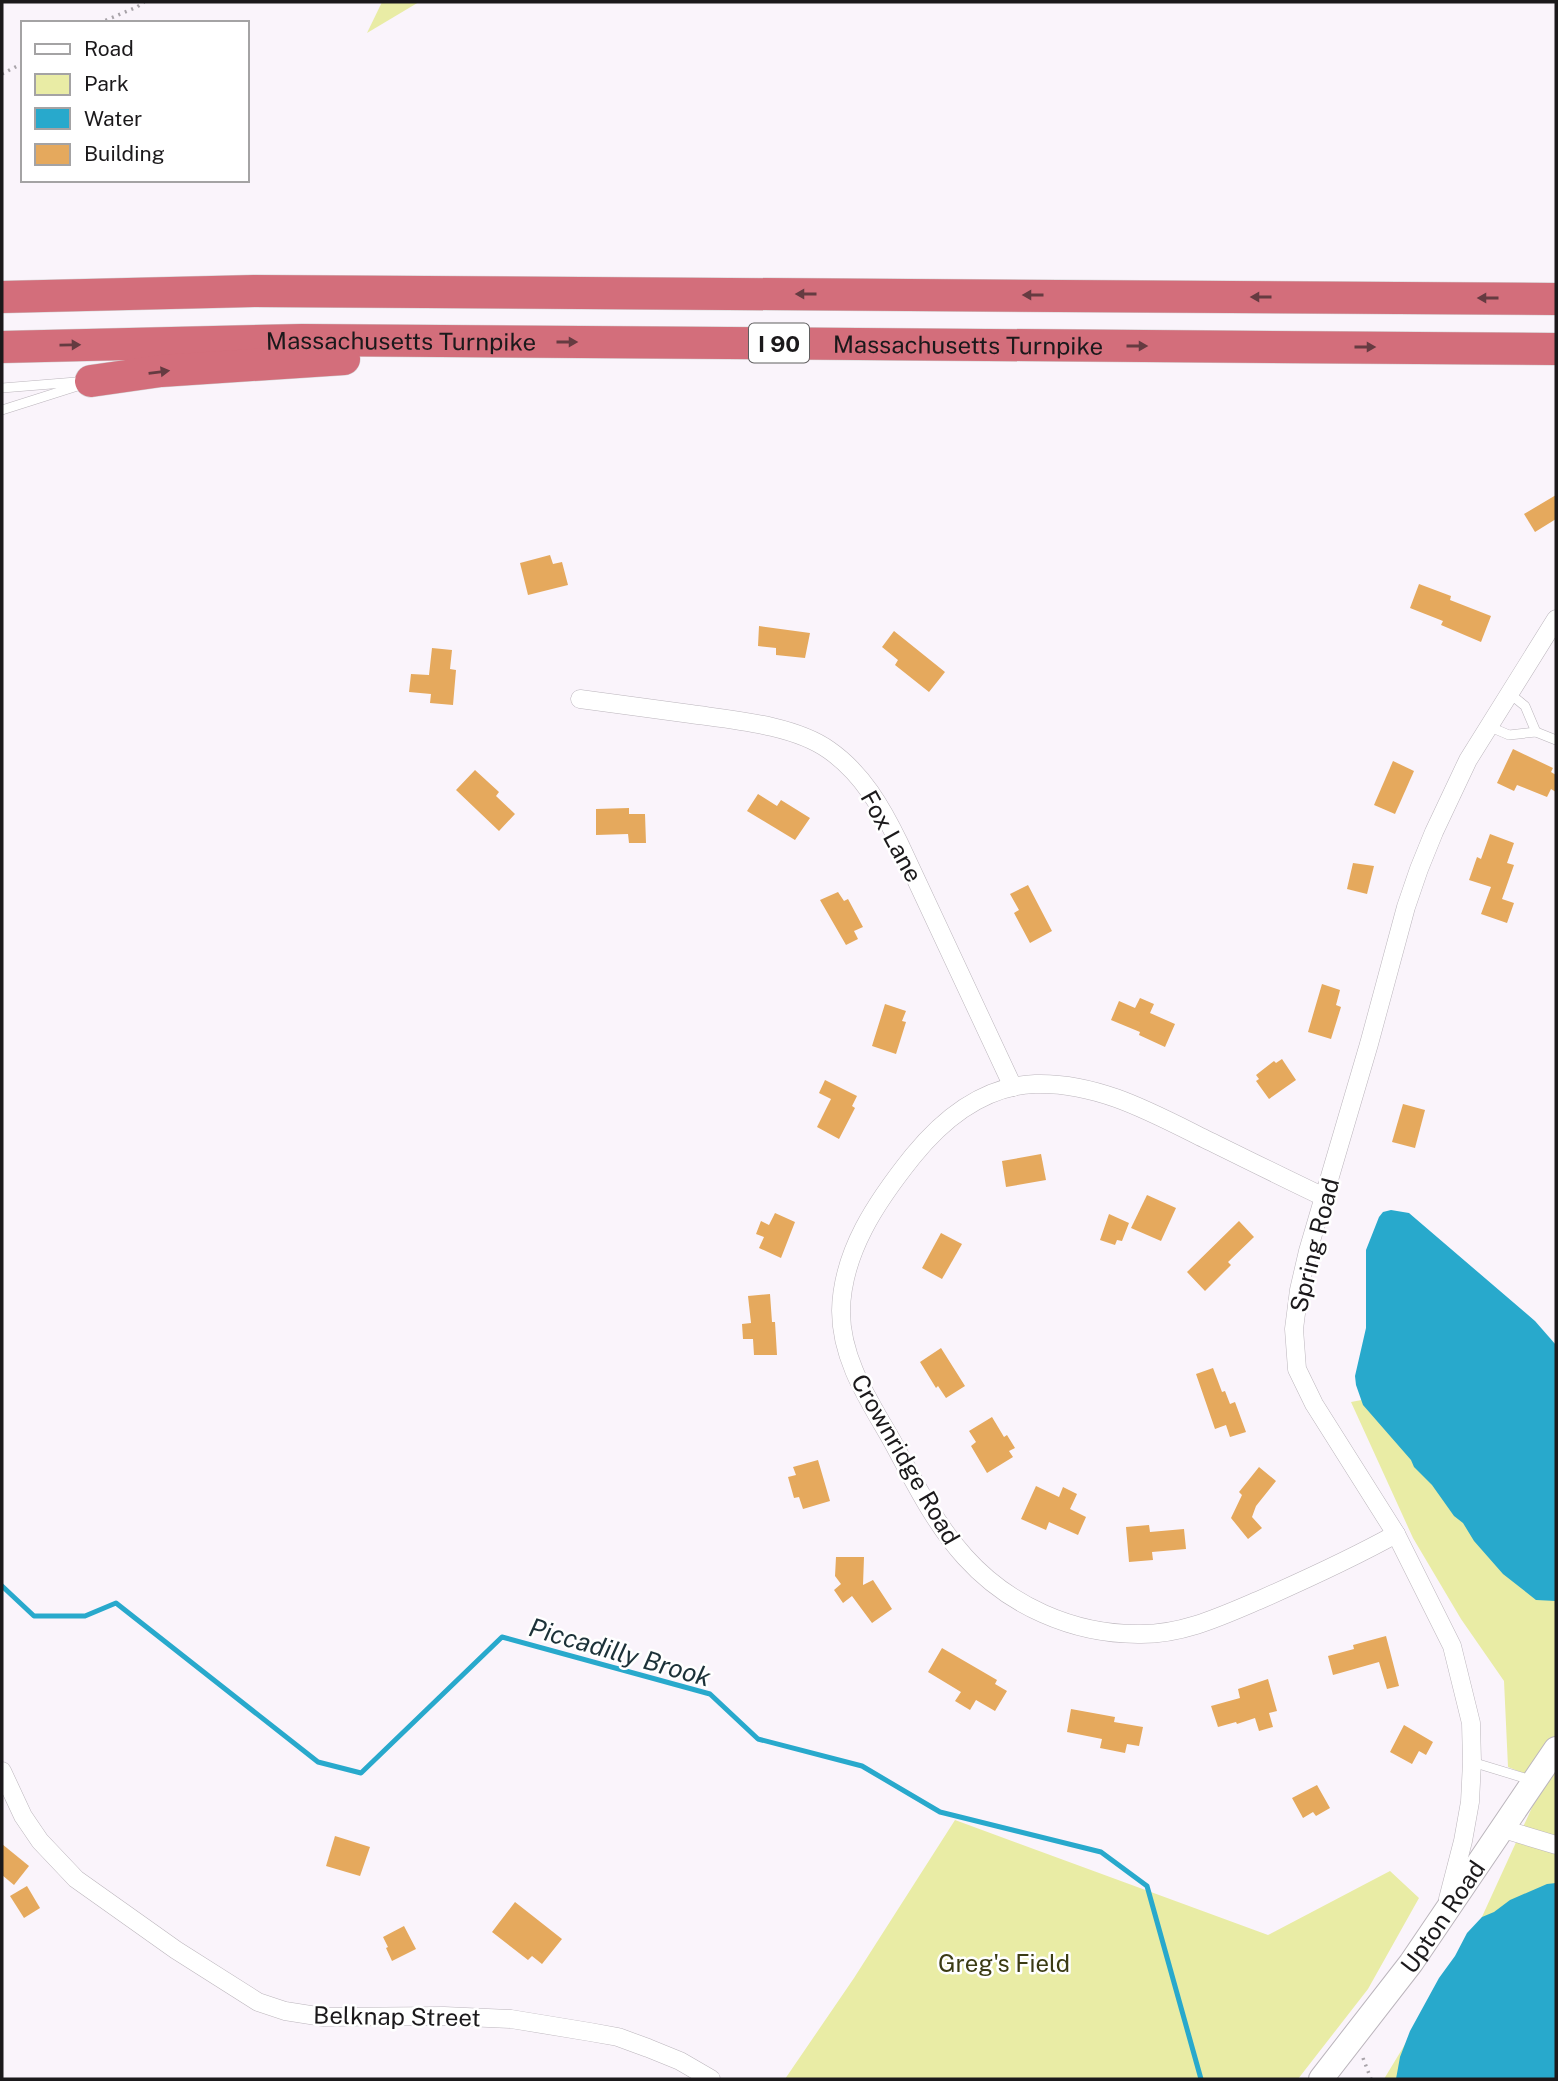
<svg xmlns="http://www.w3.org/2000/svg" width="1558" height="2081" viewBox="0 0 1558 2081" font-family="'Public Sans',sans-serif">
<style>
.green{fill:#e9eca5}
.water{fill:#28a9cc}
.lines{fill:none;stroke-linecap:round;stroke-linejoin:round}
.stream{stroke:#28a9cc;stroke-width:5}
.building{fill:#e5a95d}
.service-casing{stroke:#bbb5bc;stroke-width:10}
.minor-casing{stroke:#bbb5bc;stroke-width:19}
.secondary-casing{stroke:#bbb5bc;stroke-width:26}
.motorway-casing{stroke:#d1d1d1;stroke-width:33}
.path{stroke:#a8a3a9;stroke-width:3.5;stroke-dasharray:2 5;stroke-linecap:butt}
.service{stroke:#fff;stroke-width:9}
.minor{stroke:#fff;stroke-width:18}
.secondary{stroke:#fff;stroke-width:24}
.motorway{stroke:#d36e7b;stroke-width:32}
.oneway{fill:#653b41}
.labels{text-anchor:middle;dominant-baseline:central;stroke-width:5;stroke-linejoin:round;paint-order:stroke}
.shield{fill:#fff;stroke:#5f5e5f;stroke-width:2}
.shield-label{font-size:23px;font-weight:bold;fill:#1b191b}
.street-label{font-size:24px;fill:#1b191b;stroke:#fff}
.park-label{font-size:24px;fill:#3b3b14;stroke:#fff}
.water-label{font-size:26px;font-style:italic;fill:#1c3138;stroke:#fff}
</style>
<rect width="100%" height="100%" fill="#faf4fb"/>
<g class="green">
<polygon points="382,2 419,2 367,33"/>
<polygon points="1556,1363 1556,1751 1540,1780 1508,1767 1504,1681 1461,1619 1413,1538 1351,1402"/>
<polygon points="1556,1755 1556,2079 1384,2079 1481,1919"/>
<polygon points="955,1820 1268,1935 1390,1871 1419,1898 1368,1989 1298,2079 785,2079 854,1978"/>
</g>
<g class="water">
<polygon points="1391,1210 1409,1213 1535,1321 1556,1345 1556,1601 1536,1600 1503,1574 1474,1541 1463,1523 1454,1516 1432,1485 1414,1467 1411,1460 1363,1405 1356,1385 1355,1376 1366,1328 1366,1250 1379,1217 1383,1212"/>
<polygon points="1556,1883 1556,2079 1396,2079 1400,2057 1410,2031 1439,1978 1455,1956 1467,1933 1482,1917 1494,1912 1510,1900 1547,1884"/>
</g>
<g class="lines">
<polyline class="stream" points="2,1586 34,1616 85,1616 116,1603 318,1762 361,1773 502,1637 710,1694 758,1739 862,1766 940,1812 1101,1852 1147,1886 1201,2079"/>
</g>
<g class="building">
<polygon points="1556,495 1556,519 1535,532 1524,514"/>
<polygon points="550,555 553,564 562,562 568,585 528,595 520,563"/>
<polygon points="1419,584 1451,596 1450,600 1491,616 1481,642 1441,625 1443,621 1410,608"/>
<polygon points="759,626 810,633 805,658 776,655 776,648 758,646"/>
<polygon points="894,631 945,672 929,692 895,665 898,660 882,647"/>
<polygon points="432,648 452,650 450,669 456,670 453,705 430,703 431,694 409,692 411,674 429,675"/>
<polygon points="1513,749 1553,768 1551,772 1556,775 1556,792 1551,789 1547,797 1517,785 1514,791 1497,783"/>
<polygon points="1393,761 1414,771 1395,814 1374,805"/>
<polygon points="475,770 499,792 496,796 515,814 499,831 456,790"/>
<polygon points="758,794 777,806 781,800 810,818 795,840 747,811"/>
<polygon points="629,808 629,814 645,814 646,843 629,843 628,834 596,835 596,809"/>
<polygon points="1490,834 1514,843 1507,863 1514,865 1502,899 1514,903 1507,923 1481,914 1491,887 1469,880 1477,857 1481,859"/>
<polygon points="1353,863 1374,866 1367,894 1347,889"/>
<polygon points="1028,885 1052,931 1030,943 1014,913 1019,910 1010,894"/>
<polygon points="838,892 844,901 848,899 863,927 854,931 858,939 846,945 820,900"/>
<polygon points="1322,984 1340,990 1336,1005 1341,1007 1331,1039 1308,1032"/>
<polygon points="1140,998 1154,1004 1150,1013 1175,1024 1165,1047 1139,1035 1140,1032 1111,1020 1119,1001 1135,1008"/>
<polygon points="885,1004 906,1011 902,1021 906,1022 896,1054 872,1046"/>
<polygon points="1282,1059 1296,1080 1269,1099 1256,1081 1259,1079 1256,1075 1274,1061 1276,1063"/>
<polygon points="825,1080 857,1096 852,1106 855,1108 839,1139 817,1127 831,1099 819,1093"/>
<polygon points="1403,1104 1425,1110 1415,1148 1392,1142"/>
<polygon points="1041,1154 1046,1180 1006,1187 1002,1161"/>
<polygon points="1147,1195 1176,1208 1161,1241 1131,1228"/>
<polygon points="775,1213 795,1222 781,1258 759,1248 764,1237 756,1234 761,1221 769,1225"/>
<polygon points="1109,1214 1129,1223 1122,1241 1117,1240 1115,1245 1100,1240"/>
<polygon points="1239,1221 1254,1237 1228,1262 1231,1265 1205,1291 1187,1272"/>
<polygon points="941,1233 962,1244 942,1279 922,1268"/>
<polygon points="770,1294 772,1322 775,1322 777,1355 754,1355 753,1339 743,1339 742,1324 751,1323 748,1296"/>
<polygon points="941,1348 965,1386 946,1398 938,1386 936,1388 920,1362"/>
<polygon points="1213,1368 1222,1392 1225,1391 1230,1404 1235,1402 1246,1432 1230,1437 1226,1425 1215,1429 1196,1374"/>
<polygon points="992,1417 1004,1437 1007,1435 1015,1448 1009,1451 1013,1457 987,1473 971,1446 976,1442 969,1431"/>
<polygon points="818,1460 830,1501 803,1509 799,1497 794,1498 788,1477 796,1475 793,1467"/>
<polygon points="1259,1467 1276,1481 1256,1506 1252,1517 1262,1528 1248,1539 1231,1518 1242,1495 1239,1492"/>
<polygon points="1036,1486 1059,1497 1063,1487 1077,1494 1070,1509 1086,1517 1078,1535 1049,1522 1046,1530 1021,1519"/>
<polygon points="1149,1525 1150,1532 1184,1529 1186,1549 1152,1552 1153,1560 1129,1562 1126,1527"/>
<polygon points="836,1557 864,1557 863,1585 873,1580 892,1609 872,1623 852,1596 843,1603 834,1590 841,1584 835,1576"/>
<polygon points="1386,1636 1399,1686 1387,1689 1379,1662 1333,1675 1328,1656 1354,1649 1353,1645"/>
<polygon points="942,1648 997,1680 995,1684 1007,1691 995,1711 976,1700 970,1710 955,1701 961,1692 928,1672"/>
<polygon points="1268,1679 1277,1711 1269,1713 1273,1727 1259,1731 1255,1718 1237,1724 1236,1722 1218,1727 1211,1706 1240,1698 1238,1689"/>
<polygon points="1071,1709 1115,1717 1114,1722 1143,1727 1139,1746 1127,1744 1125,1753 1100,1748 1102,1739 1067,1732"/>
<polygon points="1404,1725 1433,1742 1426,1755 1419,1751 1412,1764 1390,1752"/>
<polygon points="1317,1785 1330,1808 1316,1816 1313,1812 1303,1818 1292,1798"/>
<polygon points="335,1836 370,1847 360,1876 326,1866"/>
<polygon points="2,1844 29,1866 14,1885 2,1875"/>
<polygon points="27,1886 40,1908 24,1918 10,1896"/>
<polygon points="515,1902 562,1939 542,1964 532,1956 528,1960 492,1932"/>
<polygon points="404,1926 416,1949 392,1961 386,1948 388,1947 383,1937"/>
</g>
<g class="lines">
<defs>
<g id="service">
<polyline points="2,388 76,382"/>
<polyline points="2,410 87,383"/>
<polyline points="1488,726 1509,735 1536,732 1525,706 1509,693"/>
<polyline points="1536,732 1556,740"/>
<polyline points="1472,1762 1531,1780"/>
</g>
<g id="minor">
<path d="M580 699C617 704 654 709 691 714 733 720 794 725 829 750 862 773 882 808 899 843L1013 1087"/>
<path d="M1324 1197C1284 1178 1244 1158 1205 1139 1151 1112 1097 1082 1035 1084 984 1086 943 1119 913 1156 877 1201 842 1252 841 1311 841 1359 868 1399 891 1439 913 1479 934 1523 965 1557 1009 1606 1073 1634 1138 1634 1183 1635 1224 1615 1264 1598 1309 1578 1353 1558 1396 1534"/>
<polyline points="2,1771 23,1816 40,1841 76,1879 176,1950 258,2002 285,2011 323,2017 444,2016 511,2019 590,2032 618,2037 648,2048 680,2061 711,2079"/>
<polyline points="1503,1829 1556,1845"/>
<polyline points="1448,1899 1463,1841 1470,1802 1472,1762 1471,1723 1452,1646 1396,1534 1314,1404 1297,1369 1294,1329 1299,1290 1308,1251 1369,1044 1406,907 1419,869 1434,832 1468,760 1556,619"/>
</g>
<g id="secondary">
<path id="s1" d="M1321 2079 1411 1963 1556 1749"/>
</g>
<g id="motorway">
<polyline points="2,297 254,291 1556,299"/>
<path id="s2" d="M2 347 302 340 1556 349"/>
<polyline points="91,381 161,371 344,359"/>
</g>
</defs>
<use href="#service" class="service-casing"/>
<use href="#minor" class="minor-casing"/>
<use href="#secondary" class="secondary-casing"/>
<use href="#motorway" class="motorway-casing"/>
<g class="path">
<polyline points="99,23 137,7 144,2"/>
<polyline points="2,74 23,63"/>
<polyline points="1363,2058 1371,2079"/>
</g>
<use href="#service" class="service"/>
<use href="#minor" class="minor"/>
<use href="#secondary" class="secondary"/>
<use href="#motorway" class="motorway"/>
</g>
<defs><path id="oneway-solid" d="M-6-.8H1V-3.2L6.5 0L1 3.2V.8H-6Z" transform="scale(1.75)"/></defs>
<g class="oneway">
<use href="#oneway-solid" transform="translate(806 294) rotate(-180)"/>
<use href="#oneway-solid" transform="translate(1033 295) rotate(-180)"/>
<use href="#oneway-solid" transform="translate(1261 297) rotate(-180)"/>
<use href="#oneway-solid" transform="translate(1488 298) rotate(-180)"/>
<use href="#oneway-solid" transform="translate(567 342)"/>
<use href="#oneway-solid" transform="translate(70 345) rotate(-1)"/>
<use href="#oneway-solid" transform="translate(1137 346)"/>
<use href="#oneway-solid" transform="translate(1365 347)"/>
<use href="#oneway-solid" transform="translate(159 372) rotate(-7)"/>
</g>
<g class="labels">
<rect class="shield" x="749" y="323.5" width="60" height="39" rx="5"/>
<g class="shield-label">
<text x="779" y="343">I 90</text>
</g>
<g class="street-label">
<text stroke="none"><textPath href="#s2" startOffset="399">Massachusetts Turnpike</textPath></text>
<text stroke="none"><textPath href="#s2" startOffset="966">Massachusetts Turnpike</textPath></text>
<text transform="translate(892 836) rotate(61)">Fox Lane</text>
<text transform="translate(1314 1245) rotate(-76)">Spring Road</text>
<text transform="translate(906 1459) rotate(60)">Crownridge Road</text>
<text stroke="none"><textPath href="#s1" startOffset="203">Upton Road</textPath></text>
<text transform="translate(397 2016) rotate(1)">Belknap Street</text>
</g>
<g class="park-label">
<text x="1004" y="1963">Greg's Field</text>
</g>
<g class="water-label">
<text transform="translate(620 1652) rotate(16)">Piccadilly Brook</text>
</g>
</g>
<rect width="1558" height="2081" fill="none" stroke="#1b191b" stroke-width="7"/>
<rect x="21" y="21" width="228" height="161" fill="#ffffff" stroke="#a4a3a4" stroke-width="2"/>
<rect x="35" y="44" width="35" height="10" fill="#ffffff" stroke="#a4a3a4" stroke-width="2"/>
<text x="84" y="56" font-size="21" fill="#1b191b">Road</text>
<rect x="35" y="74" width="35" height="21" fill="#e9eca5" stroke="#a4a3a4" stroke-width="2"/>
<text x="84" y="91" font-size="21" fill="#1b191b">Park</text>
<rect x="35" y="108" width="35" height="21" fill="#28a9cc" stroke="#a4a3a4" stroke-width="2"/>
<text x="84" y="126" font-size="21" fill="#1b191b">Water</text>
<rect x="35" y="144" width="35" height="21" fill="#e5a95d" stroke="#a4a3a4" stroke-width="2"/>
<text x="84" y="161" font-size="21" fill="#1b191b">Building</text>
</svg>
